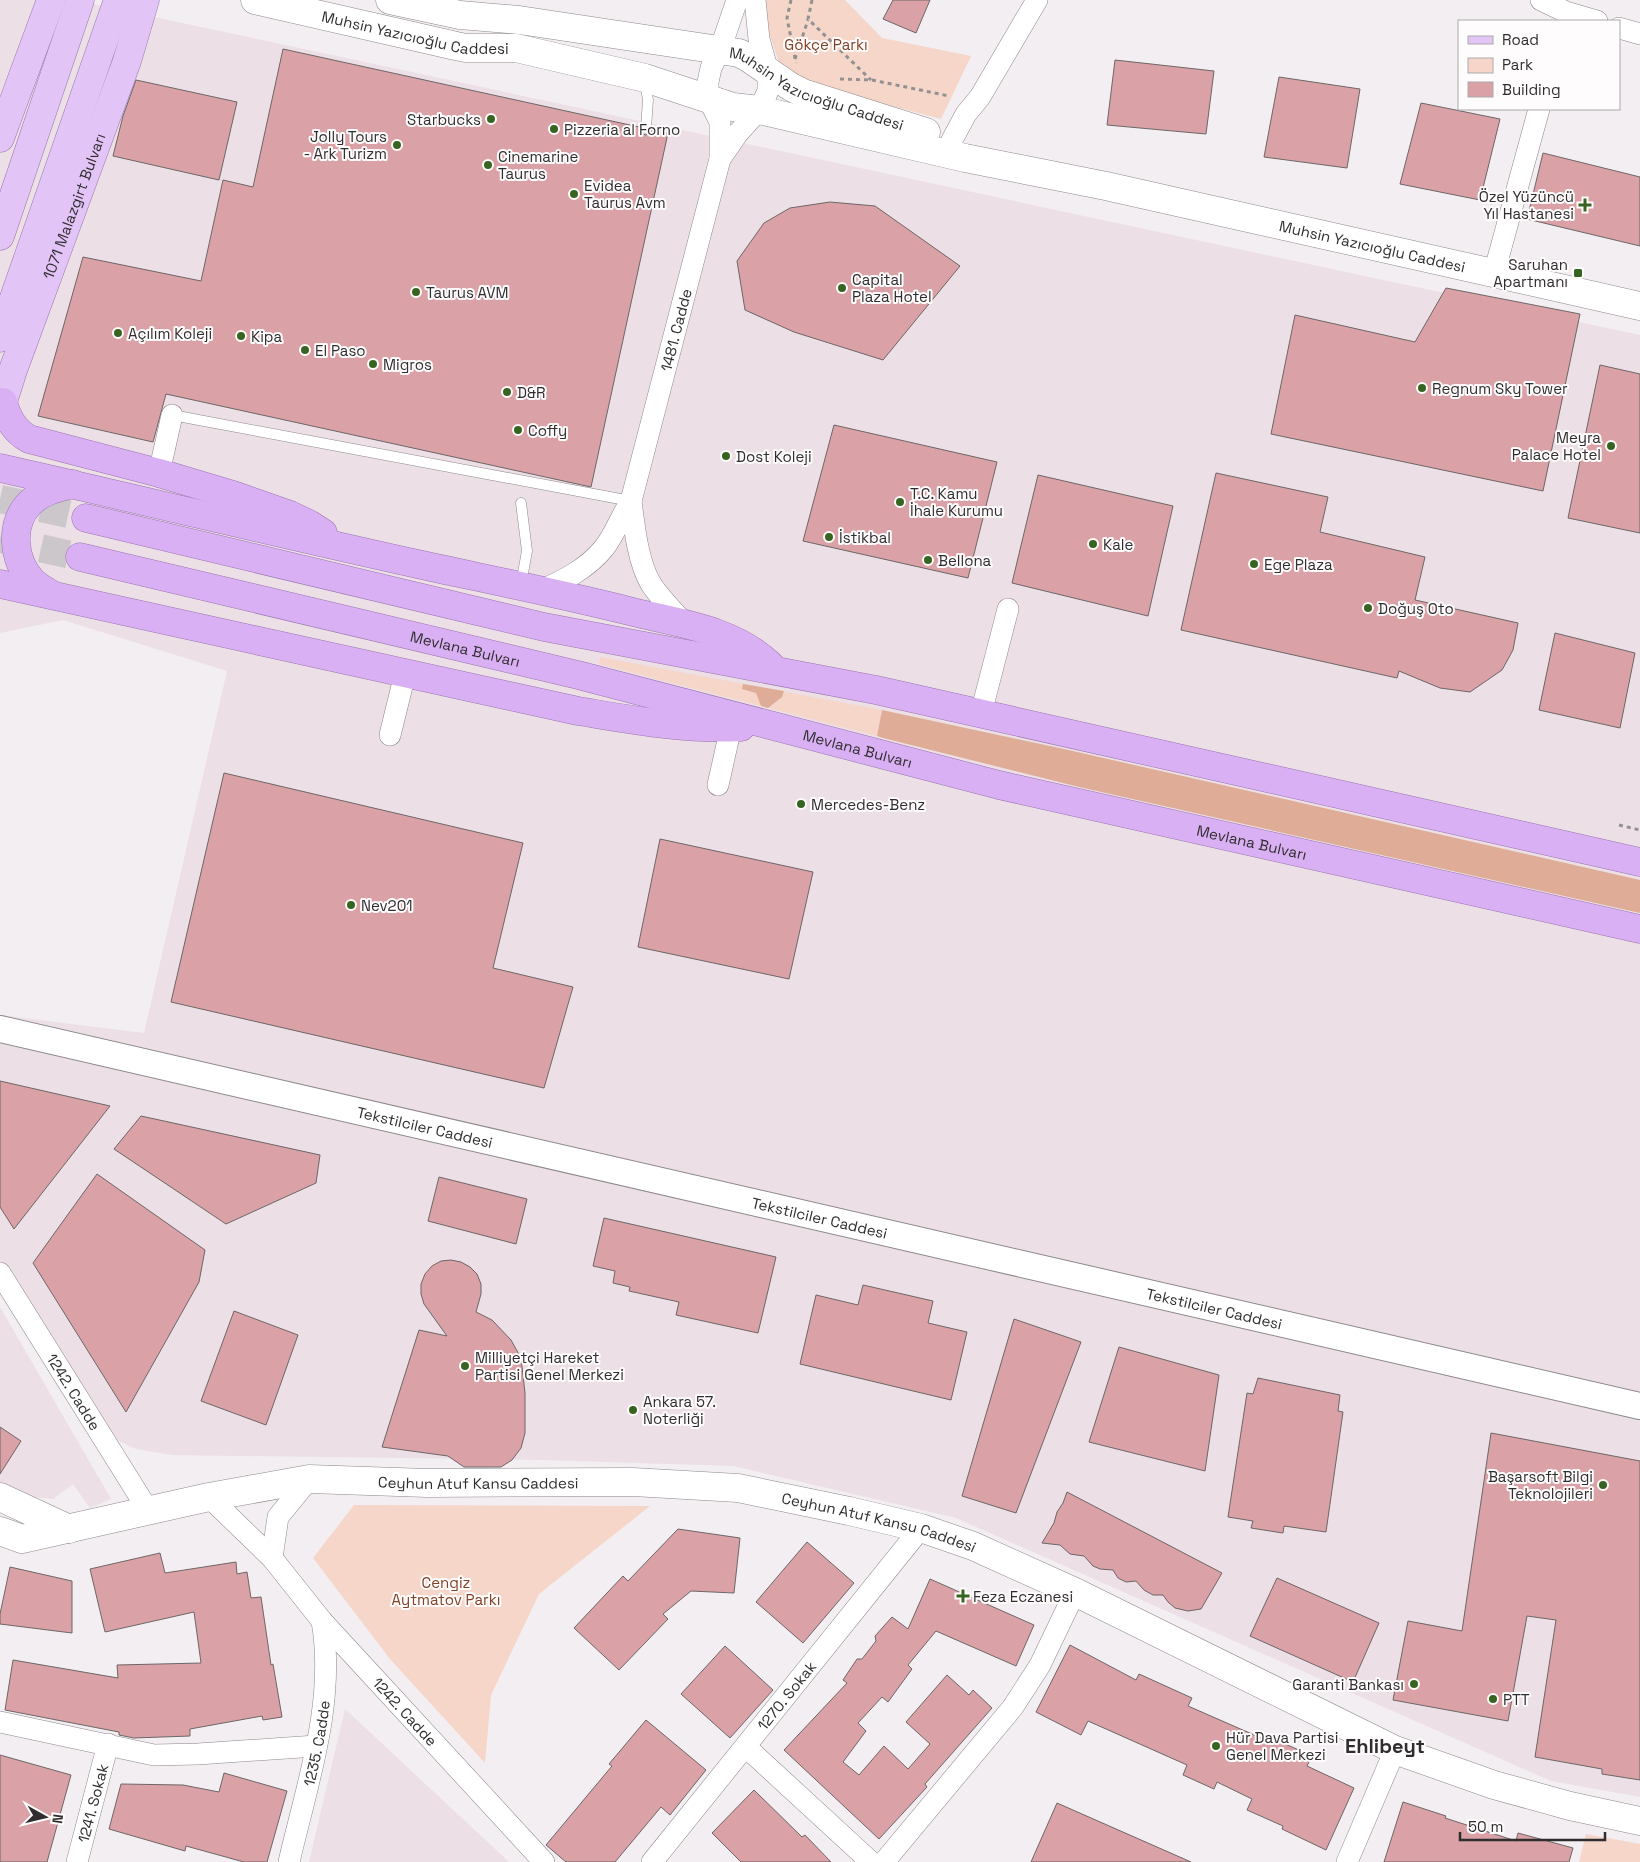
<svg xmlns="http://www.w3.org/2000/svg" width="1640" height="1862" viewBox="0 0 1640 1862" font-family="'Space Grotesk',sans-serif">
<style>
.built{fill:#ecdfe6}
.green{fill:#f5d6c8}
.forest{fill:#dfad97}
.building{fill:#daa2a6;stroke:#6c6667}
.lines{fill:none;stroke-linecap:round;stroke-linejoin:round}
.trunk-tunnel{stroke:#ccc7ca;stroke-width:28;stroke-dasharray:28 14;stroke-linecap:butt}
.service-casing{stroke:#8d888b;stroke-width:11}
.minor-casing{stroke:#8d888b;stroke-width:22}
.tertiary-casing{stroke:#8d888b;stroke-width:28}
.secondary-casing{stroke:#8d888b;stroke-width:29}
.primary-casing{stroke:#9875ad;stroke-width:29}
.trunk-casing{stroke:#9875ad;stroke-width:29}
.path{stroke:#939092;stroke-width:3;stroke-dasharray:4 4;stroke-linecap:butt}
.service{stroke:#fff;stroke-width:10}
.minor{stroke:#fff;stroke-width:21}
.tertiary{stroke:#fff;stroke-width:26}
.secondary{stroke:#fff;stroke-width:28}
.primary{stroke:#e3c4f7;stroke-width:28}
.trunk{stroke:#dab0f4;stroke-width:28}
.poi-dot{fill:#386421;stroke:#fffcfd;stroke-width:2}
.labels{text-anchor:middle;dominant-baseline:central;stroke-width:4;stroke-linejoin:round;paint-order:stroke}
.street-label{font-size:15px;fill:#2f2d2e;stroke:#fffcfd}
.park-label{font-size:15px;fill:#804124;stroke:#fffcfd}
.poi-label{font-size:15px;fill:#2f2d2e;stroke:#fffcfd;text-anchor:start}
.district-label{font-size:20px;font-weight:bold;fill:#2f2d2e;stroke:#fffcfd}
</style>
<rect width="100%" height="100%" fill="#f3eef1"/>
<g class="built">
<polygon points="0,0 75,0 1640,335 1640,1797 1551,1781 956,1518 733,1466 543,1460 172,1455 136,1449 97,1431 0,1266 0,1015 144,1033 227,671 63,620 0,633"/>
<polygon points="0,1307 111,1499 90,1508 73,1484 53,1499 22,1496 0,1486"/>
<polygon points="345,1709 509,1862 309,1862"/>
</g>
<g class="green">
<polygon points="763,0 845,0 882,38 971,56 941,119 794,80 782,72 767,26"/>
<polygon points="600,657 882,710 877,736 599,664"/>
<polygon points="354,1505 650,1506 539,1594 491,1695 485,1763 390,1659 313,1558"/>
<polygon points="1586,1834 1640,1844 1640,1862 1579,1862"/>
</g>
<g class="forest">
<polygon points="743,684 784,691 782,697 768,708 761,706 756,693 742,689"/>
<polygon points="882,710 1064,749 1640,880 1640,913 1079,787 883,738 877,736"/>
</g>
<g class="building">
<polygon points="893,0 930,0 916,33 883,19"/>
<polygon points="283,49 639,127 640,131 645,135 649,134 652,130 668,133 591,487 166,394 153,442 38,416 83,257 201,281 223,180 253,187"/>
<polygon points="1115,60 1214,71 1206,134 1107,125"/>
<polygon points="1279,77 1360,89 1347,168 1264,157"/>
<polygon points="136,80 237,102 219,180 113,156 123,116"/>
<polygon points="1421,103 1500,119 1480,200 1400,184"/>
<polygon points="1543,153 1640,177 1640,246 1527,219"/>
<polygon points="830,202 875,206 960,266 883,360 794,332 745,310 737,261 764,223 790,208"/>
<polygon points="1446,288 1580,314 1543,491 1271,434 1295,315 1415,342"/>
<polygon points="1600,365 1640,374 1640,533 1568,518"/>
<polygon points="834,425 997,462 968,578 803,541"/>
<polygon points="1216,473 1328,497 1320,532 1425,557 1415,600 1518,623 1513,650 1502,670 1470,692 1440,688 1399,671 1397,678 1181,630"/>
<polygon points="1038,475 1173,506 1148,616 1012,583"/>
<polygon points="1555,633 1635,653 1620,728 1539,710"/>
<polygon points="224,773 523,843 493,968 573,987 544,1088 171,1002"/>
<polygon points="660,839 813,872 789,979 638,947"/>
<polygon points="0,1081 110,1106 14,1229 0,1207"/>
<polygon points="141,1116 320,1155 316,1183 226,1224 114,1149"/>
<polygon points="97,1174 205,1250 199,1282 126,1412 33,1263"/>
<polygon points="439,1177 527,1199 516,1244 428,1221"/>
<polygon points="604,1218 776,1257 758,1333 676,1315 679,1302 629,1291 630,1287 613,1283 615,1271 593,1266"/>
<polygon points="451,1260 461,1262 470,1267 477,1274 481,1284 481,1294 476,1312 492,1320 511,1340 521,1358 525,1393 525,1433 521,1448 512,1460 501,1467 464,1467 448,1456 382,1447 419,1330 447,1336 424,1304 421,1294 421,1284 425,1274 432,1266 441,1261"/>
<polygon points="863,1285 933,1301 928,1323 967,1332 951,1400 800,1364 816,1295 858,1305"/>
<polygon points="234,1311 298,1335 266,1425 201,1401"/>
<polygon points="1014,1319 1081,1342 1016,1513 962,1496"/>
<polygon points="1119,1347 1219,1375 1205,1471 1089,1442"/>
<polygon points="1258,1378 1340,1395 1338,1411 1343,1412 1326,1532 1284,1526 1283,1533 1251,1528 1253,1521 1228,1517 1247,1393 1253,1394"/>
<polygon points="0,1427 21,1441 0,1474"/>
<polygon points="1491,1433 1640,1461 1640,1780 1602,1774 1602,1769 1535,1757 1556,1620 1527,1616 1508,1721 1393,1700 1408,1621 1462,1631"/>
<polygon points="1067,1492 1222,1573 1201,1609 1188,1611 1175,1608 1168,1602 1163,1595 1153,1595 1144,1590 1136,1581 1126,1582 1118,1578 1113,1570 1100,1569 1093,1566 1084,1556 1070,1554 1060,1545 1042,1543 1054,1523 1057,1512 1063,1503"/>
<polygon points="678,1529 740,1538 734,1593 691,1591 663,1614 668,1619 619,1670 574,1628 623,1576 628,1581"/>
<polygon points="807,1542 854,1583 803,1643 756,1602"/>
<polygon points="160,1553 165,1573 236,1562 237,1574 247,1572 251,1598 261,1597 271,1665 273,1664 282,1717 263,1720 262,1716 190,1729 190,1736 134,1738 119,1735 119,1732 5,1710 13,1660 118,1678 117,1665 201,1663 194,1612 105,1632 90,1569"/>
<polygon points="10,1567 72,1581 72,1633 0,1624 0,1614"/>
<polygon points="1277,1578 1379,1623 1353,1682 1250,1636"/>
<polygon points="930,1579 1034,1625 1016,1666 936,1631 908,1665 912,1669 888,1702 882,1697 858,1723 866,1731 843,1762 859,1775 884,1746 908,1769 930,1744 906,1722 947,1675 969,1695 973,1690 992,1708 925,1784 927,1787 879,1839 784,1750 847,1683 843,1680 857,1659 862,1659 876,1641 875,1636 892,1617 908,1629"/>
<polygon points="1070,1645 1136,1680 1139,1674 1192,1698 1188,1706 1261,1738 1263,1734 1312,1756 1307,1766 1354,1788 1326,1850 1282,1829 1283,1826 1247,1810 1252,1799 1217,1782 1214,1789 1183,1775 1187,1765 1088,1721 1081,1735 1036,1712"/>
<polygon points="725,1646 773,1690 730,1738 681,1694"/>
<polygon points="646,1720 706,1770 670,1815 661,1807 615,1862 566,1862 546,1845 612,1766 609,1764"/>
<polygon points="0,1755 71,1775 47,1862 0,1862"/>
<polygon points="224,1773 287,1791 267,1862 244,1862 186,1846 185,1851 109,1829 121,1784 183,1785 219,1792"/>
<polygon points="754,1790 802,1837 805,1835 831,1862 741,1862 712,1833"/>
<polygon points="1403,1802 1446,1816 1445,1818 1516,1841 1518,1833 1573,1848 1569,1862 1384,1862"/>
<polygon points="1057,1803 1191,1862 1031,1862"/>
</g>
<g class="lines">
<g class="trunk-tunnel">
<polyline points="0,499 86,518"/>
<polyline points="0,539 80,557"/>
</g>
<defs>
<g id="service">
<polyline points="645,82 648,100 646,128"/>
<polyline points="172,415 631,501"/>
<polyline points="521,584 527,551 521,503"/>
</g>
<g id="minor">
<polyline points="1541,0 1566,12 1597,21"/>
<polyline points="1619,28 1640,34"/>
<polyline points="952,140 966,114 980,97 1037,0"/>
<polyline points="720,159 738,133 759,110 768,91 768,72 759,39 755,0"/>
<polyline points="1494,273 1539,109"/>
<polyline points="159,473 172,415"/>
<path d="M631 501C634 525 638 563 651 584 660 598 674 612 686 625"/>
<path id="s1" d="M540 591C564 580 587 569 604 548 615 534 621 516 631 501L720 159V122L708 98V82L711 68 720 50 737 0"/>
<polyline points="981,713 1008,609"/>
<polyline points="390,735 405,674"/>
<polyline points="718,785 731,727"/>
<path id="s2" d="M0 1273 148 1510"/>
<path id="s3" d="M209 1497 272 1558 322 1621 544 1862"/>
<polyline points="272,1558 278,1517 309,1479"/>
<polyline points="0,1722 154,1755 198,1754 316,1746"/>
<polyline points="746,1747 871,1862"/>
<path id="s4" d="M77 1862 108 1744"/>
<path id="s5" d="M289 1862C307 1784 336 1702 322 1621"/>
<path id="s6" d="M652 1862 921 1528"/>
<polyline points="884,1862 1013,1707 1040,1665 1075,1592"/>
<polyline points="1347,1862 1395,1750"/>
</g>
<g id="tertiary">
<path id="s7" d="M0 1029 1640 1406"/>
</g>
<g id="secondary">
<path id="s8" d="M255 0 456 46 466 48H516L645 78 733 107 759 110 965 158 1106 186 1640 306"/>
<path id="s9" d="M390 0 460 15 519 20 739 53 747 57 791 87 803 93 926 132"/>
<polyline points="0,1497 69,1529"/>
<path id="s10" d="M0 1531 22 1539 209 1497 309 1479 427 1483 633 1482 738 1488 849 1511 921 1528 973 1546 1075 1592 1395 1750 1494 1785 1570 1806 1640 1821"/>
</g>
<g id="primary">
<polyline points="0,138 51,0"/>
<polyline points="0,236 80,0"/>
<polyline points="0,338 118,0"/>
<path id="s11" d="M0 411 13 370 127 61 145 0"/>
</g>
<g id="trunk">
<path d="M3 402C7 418 14 431 29 439L159 473 236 496 290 515 309 524 323 533"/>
<path d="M0 468C141 500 281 534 422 565 491 580 561 594 629 611 677 623 733 629 770 665"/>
<polyline points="86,518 544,627 876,690 1640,862"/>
<path id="s12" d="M80 557 578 675 999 785 1640 929"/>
<path d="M0 584 578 711C633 720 685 730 741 727"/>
<path d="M51 594C44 590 38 587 32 581 13 560 9 524 30 503 42 491 58 488 73 484"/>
</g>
</defs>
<use href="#service" class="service-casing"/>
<use href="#minor" class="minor-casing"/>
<use href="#tertiary" class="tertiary-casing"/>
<use href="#secondary" class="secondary-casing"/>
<use href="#primary" class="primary-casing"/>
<use href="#trunk" class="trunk-casing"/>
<g class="path">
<polyline points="791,0 787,18 796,63"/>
<polyline points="812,0 808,19 871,80"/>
<polyline points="795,59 808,20"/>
<polyline points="840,79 872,80 949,96"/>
<polyline points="1619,825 1640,830"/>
</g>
<use href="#service" class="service"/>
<use href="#minor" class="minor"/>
<use href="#tertiary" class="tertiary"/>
<use href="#secondary" class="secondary"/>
<use href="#primary" class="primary"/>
<use href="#trunk" class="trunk"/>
</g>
<g class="poi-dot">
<circle cx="491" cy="119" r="5"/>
<circle cx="554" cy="129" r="5"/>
<circle cx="397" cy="145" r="5"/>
<circle cx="488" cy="165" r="5"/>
<circle cx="574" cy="194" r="5"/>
<path d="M1582.5 197.5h5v5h5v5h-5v5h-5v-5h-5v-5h5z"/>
<rect x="1573" y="268" width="10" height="10" rx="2.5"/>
<circle cx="842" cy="288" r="5"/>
<circle cx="416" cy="292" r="5"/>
<circle cx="118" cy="333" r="5"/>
<circle cx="241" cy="336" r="5"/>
<circle cx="305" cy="350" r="5"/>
<circle cx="373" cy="364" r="5"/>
<circle cx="1422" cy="388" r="5"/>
<circle cx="507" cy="392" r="5"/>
<circle cx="518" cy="430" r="5"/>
<circle cx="1611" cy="446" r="5"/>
<circle cx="726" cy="456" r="5"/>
<circle cx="900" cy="502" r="5"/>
<circle cx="829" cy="537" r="5"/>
<circle cx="1093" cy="544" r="5"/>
<circle cx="928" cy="560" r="5"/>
<circle cx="1254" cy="564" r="5"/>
<circle cx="1368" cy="608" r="5"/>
<circle cx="801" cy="804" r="5"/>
<circle cx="351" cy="905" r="5"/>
<circle cx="465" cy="1366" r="5"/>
<circle cx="633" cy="1410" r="5"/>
<circle cx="1603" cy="1485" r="5"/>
<path d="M960.5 1588.5h5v5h5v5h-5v5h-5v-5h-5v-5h5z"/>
<circle cx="1414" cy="1684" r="5"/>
<circle cx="1493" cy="1699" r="5"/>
<circle cx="1216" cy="1746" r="5"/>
</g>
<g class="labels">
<g class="street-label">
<text stroke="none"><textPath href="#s8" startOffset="164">Muhsin Yazıcıoğlu Caddesi</textPath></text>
<text stroke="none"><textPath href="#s9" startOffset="439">Muhsin Yazıcıoğlu Caddesi</textPath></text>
<text stroke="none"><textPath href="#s11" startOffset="218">1071 Malazgirt Bulvarı</textPath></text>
<text stroke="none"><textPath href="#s8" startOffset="1146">Muhsin Yazıcıoğlu Caddesi</textPath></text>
<text stroke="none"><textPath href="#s1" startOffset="309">1481. Cadde</textPath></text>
<text stroke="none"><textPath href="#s12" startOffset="396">Mevlana Bulvarı</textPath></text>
<text stroke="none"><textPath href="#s12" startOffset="801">Mevlana Bulvarı</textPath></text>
<text stroke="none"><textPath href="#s12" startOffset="1206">Mevlana Bulvarı</textPath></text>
<text stroke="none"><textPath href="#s7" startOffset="436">Tekstilciler Caddesi</textPath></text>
<text stroke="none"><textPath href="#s7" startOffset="841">Tekstilciler Caddesi</textPath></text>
<text stroke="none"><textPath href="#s7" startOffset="1246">Tekstilciler Caddesi</textPath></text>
<text stroke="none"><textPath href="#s2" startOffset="140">1242. Cadde</textPath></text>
<text stroke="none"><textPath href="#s10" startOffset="486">Ceyhun Atuf Kansu Caddesi</textPath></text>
<text stroke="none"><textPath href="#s10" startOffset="891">Ceyhun Atuf Kansu Caddesi</textPath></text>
<text stroke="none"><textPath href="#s6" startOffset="214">1270. Sokak</textPath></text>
<text stroke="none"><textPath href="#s3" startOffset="291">1242. Cadde</textPath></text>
<text stroke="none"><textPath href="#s5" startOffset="122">1235. Cadde</textPath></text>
<text stroke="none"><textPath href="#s4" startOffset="61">1241. Sokak</textPath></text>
</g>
<g class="park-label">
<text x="826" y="44">Gökçe Parkı</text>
<text x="446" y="1582">Cengiz<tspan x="446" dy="17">Aytmatov Parkı</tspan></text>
</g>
<g class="poi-label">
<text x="481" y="119" text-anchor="end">Starbucks</text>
<text x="564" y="129">Pizzeria al Forno</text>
<text x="387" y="136" text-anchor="end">Jolly Tours<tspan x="387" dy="17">- Ark Turizm</tspan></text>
<text x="498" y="156">Cinemarine<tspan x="498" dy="17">Taurus</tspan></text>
<text x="584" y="185">Evidea<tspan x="584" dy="17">Taurus Avm</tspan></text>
<text x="1574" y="196" text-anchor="end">Özel Yüzüncü<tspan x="1574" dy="17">Yıl Hastanesi</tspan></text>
<text x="1568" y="264" text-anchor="end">Saruhan<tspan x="1568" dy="17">Apartmanı</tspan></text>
<text x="852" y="279">Capital<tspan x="852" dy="17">Plaza Hotel</tspan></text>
<text x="426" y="292">Taurus AVM</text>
<text x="128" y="333">Açılım Koleji</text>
<text x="251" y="336">Kipa</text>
<text x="315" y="350">El Paso</text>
<text x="383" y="364">Migros</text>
<text x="1432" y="388">Regnum Sky Tower</text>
<text x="517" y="392">D&amp;R</text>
<text x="528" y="430">Coffy</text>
<text x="1601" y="437" text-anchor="end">Meyra<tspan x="1601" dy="17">Palace Hotel</tspan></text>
<text x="736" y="456">Dost Koleji</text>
<text x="910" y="493">T.C. Kamu<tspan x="910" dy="17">İhale Kurumu</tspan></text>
<text x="839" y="537">İstikbal</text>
<text x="1103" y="544">Kale</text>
<text x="938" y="560">Bellona</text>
<text x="1264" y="564">Ege Plaza</text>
<text x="1378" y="608">Doğuş Oto</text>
<text x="811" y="804">Mercedes-Benz</text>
<text x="361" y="905">Nev201</text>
<text x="475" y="1357">Milliyetçi Hareket<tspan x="475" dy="17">Partisi Genel Merkezi</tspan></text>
<text x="643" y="1401">Ankara 57.<tspan x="643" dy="17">Noterliği</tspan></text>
<text x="1593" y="1476" text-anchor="end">Başarsoft Bilgi<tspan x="1593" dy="17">Teknolojileri</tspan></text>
<text x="973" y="1596">Feza Eczanesi</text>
<text x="1404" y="1684" text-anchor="end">Garanti Bankası</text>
<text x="1503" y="1699">PTT</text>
<text x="1226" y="1737">Hür Dava Partisi<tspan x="1226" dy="17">Genel Merkezi</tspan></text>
</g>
<g class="district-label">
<text x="1385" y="1746">Ehlibeyt</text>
</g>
</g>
<rect x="1458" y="20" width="162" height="90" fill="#fffcfd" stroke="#aca9aa"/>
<rect x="1468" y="36" width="25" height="8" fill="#e3c4f7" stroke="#aca9aa"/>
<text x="1502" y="45" font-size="15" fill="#2f2d2e">Road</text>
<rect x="1468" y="58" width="25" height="15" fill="#f5d6c8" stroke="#aca9aa"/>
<text x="1502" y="70" font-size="15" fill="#2f2d2e">Park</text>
<rect x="1468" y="82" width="25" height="15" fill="#daa2a6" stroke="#aca9aa"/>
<text x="1502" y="95" font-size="15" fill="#2f2d2e">Building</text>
<g transform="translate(45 1817) rotate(98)" stroke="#fffcfd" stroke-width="4" paint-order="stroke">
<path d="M0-4L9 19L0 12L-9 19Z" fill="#2f2d2e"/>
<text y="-8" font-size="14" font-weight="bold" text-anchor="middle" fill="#2f2d2e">N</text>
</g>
<path d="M1460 1832v8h145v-8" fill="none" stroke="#2f2d2e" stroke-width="2.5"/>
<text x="1468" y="1832" font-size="15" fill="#2f2d2e" stroke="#fffcfd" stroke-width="4" paint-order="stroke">50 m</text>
</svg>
